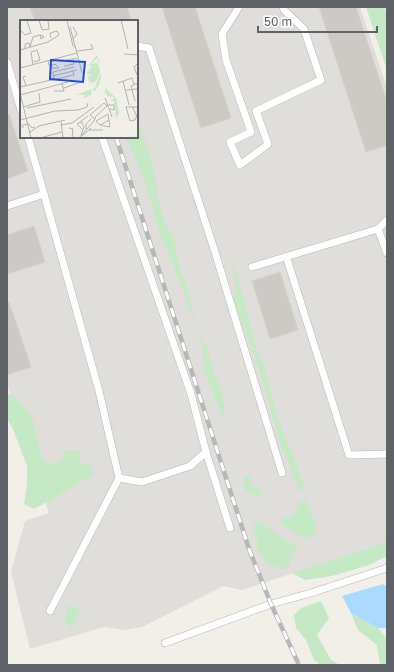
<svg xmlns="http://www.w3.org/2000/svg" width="394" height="672" viewBox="0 0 394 672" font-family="'Golos Text',sans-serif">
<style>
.industrial{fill:#e0deda;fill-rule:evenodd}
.green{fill:#c5e8c5}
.water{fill:#aadaff}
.building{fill:#cccac5;stroke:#d6d1c6}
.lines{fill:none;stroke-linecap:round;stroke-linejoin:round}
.service-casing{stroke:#b5b8bc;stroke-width:8}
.service{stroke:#fff;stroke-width:7}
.rail-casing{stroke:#b6b7b8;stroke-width:4.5}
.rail{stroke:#fff;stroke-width:3;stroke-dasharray:9;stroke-linecap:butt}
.inset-road{fill:none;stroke:#b3b3b1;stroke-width:1}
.view{fill:#1d4ed8;fill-opacity:0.15;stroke:#1d4ed8;stroke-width:2}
.inset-edge{fill:none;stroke:#5f6368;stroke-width:2}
</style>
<rect width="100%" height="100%" fill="#f1efe8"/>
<path class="industrial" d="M7 7H360L387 88V542L242 590 223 586 142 627 124 630 104 627 30 649 11 572 25 521 49 513 7 384ZM21 21H137V137H21Z"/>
<g class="green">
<polygon points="366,7 384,7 387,13 387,70"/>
<polygon points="137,127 141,128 154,170 157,195 164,223 174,237 178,262 188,290 195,322 168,252 159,232 145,181 126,137 137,137"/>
<polygon points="230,250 258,353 264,365 274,407 284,435 292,453 305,490 298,490 288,461 282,449 277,430 258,367 233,297 237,293"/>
<polygon points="200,336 207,347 212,368 221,389 224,405 224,421 204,369 204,357"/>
<polygon points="7,393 18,399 32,417 41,455 47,464 62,462 65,450 80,451 79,464 89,464 94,475 34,509 24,504 27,484 27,466 13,429 7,418"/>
<polygon points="249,475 252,486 262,491 260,497 245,491 243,478"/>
<path d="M307 501 309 509 316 523V533L306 539 281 524 283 517C294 519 296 511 300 502Z"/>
<polygon points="260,521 270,530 298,547 291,554 290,565 281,569 266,562 257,549 257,538 252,528"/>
<polygon points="387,542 387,556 369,565 332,576 305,580 292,573"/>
<polygon points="321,601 329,618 317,635 331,660 340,665 321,665 314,660 306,640 296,628 294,615 301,608"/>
<polygon points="68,605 81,610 71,628 65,621"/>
<polygon points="351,613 378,628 387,639 387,665 380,665 377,645 358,630"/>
</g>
<polygon class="water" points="383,584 387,587 387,628 378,628 351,613 342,596"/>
<g class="building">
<polygon points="30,7 127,7 131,21 35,21"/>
<polygon points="162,7 195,7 231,118 201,128"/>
<polygon points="319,7 356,7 387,102 387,145 366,152"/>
<polygon points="9,114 28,171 7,179 7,115"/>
<polygon points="34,226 45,262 7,274 7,235"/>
<polygon points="280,272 298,330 270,339 252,281"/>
<polygon points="7,302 9,302 31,367 7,375"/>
</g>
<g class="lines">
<defs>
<g id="service">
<polyline points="239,7 222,34 226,60 251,132 230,142 240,165 268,144 256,111 321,80 304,29 284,10 283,7"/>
<polyline points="137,46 149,48 215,252 282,473"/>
<polyline points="7,62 21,110"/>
<polyline points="28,137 99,391 119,478 142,482 190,466 206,452"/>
<polyline points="102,137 191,394 206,452 230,528"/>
<polyline points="7,206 44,194"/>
<polyline points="378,229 387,253"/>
<polyline points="286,256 349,455 387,454"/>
<polyline points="252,267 378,229 387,220"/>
<polyline points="50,611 119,478"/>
<polyline points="165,643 271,604 311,593 387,568"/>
</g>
</defs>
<use href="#service" class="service-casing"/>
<use href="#service" class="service"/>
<defs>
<polyline id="rail" points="116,137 249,549 271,604 299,665"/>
</defs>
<use href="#rail" class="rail-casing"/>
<use href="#rail" class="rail"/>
</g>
<g transform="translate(20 20)">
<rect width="118" height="118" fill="#f1efe8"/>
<path d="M77 35 79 42V46L77 38 71 44 77 43 80 50 77 60 73 63 69 61 68 55 71 57 70 55 67 53 72 46 69 45ZM81 52V57L79 65 75 71 72 69 71 75 62 79 66 75H56L75 68ZM85 68 96 78 99 93 96 99 94 81H89L94 79V77L87 76 86 71 85 75Z" fill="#c5e8c5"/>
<path class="inset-road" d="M19 0 22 10 29 9 28 0M47 0 53 26 56 28M101 0 108 29M0 10 5 15 11 13 7 1M53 19 57 14 53 7M10 27 13 17 20 15H21L24 17 21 19 20 15M5 29V24L9 23 10 27M0 30 28 22 39 15 37 11 30 13 31 18M57 31 73 29 71 24M57 33 62 53M104 34 118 35M28 41 29 45 32 48H39L35 44 30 46M43 41 56 38 57 40M13 45 11 32 17 30 20 40 14 42M44 46 54 44 53 39M0 48 57 33 50 7M117 55 114 47 118 43M33 56 57 50M34 59 33 52 54 47M103 61 109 85M98 63 112 58 114 64M6 66 3 57 6 56M0 67 54 55 53 51M44 68 64 61M106 70 117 69 118 72M34 71H44L42 64M0 73 11 118M0 75 48 62M85 78 92 97M115 81 111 66 118 63M88 85H94V90L90 89M112 86 118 99M3 87 20 82 19 73M118 87H106L110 101 115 100 118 93M7 88 51 79M0 100 35 91 58 90 67 87 68 83M76 101 88 94 90 107 80 105M76 101 80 105 89 100M41 102 43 118M61 102 57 104 63 110M41 105 52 103 74 87M3 108 2 105 9 104 12 108 15 107M49 108 53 109 52 118M66 109V104L71 99M69 110H83M9 113 19 106 45 100M61 115 64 107 61 101 68 96M62 116 71 108M20 118 42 112M59 118 74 101 76 96 87 86 84 83 70 95 75 99"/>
<path class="view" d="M31 40 65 42 63 62 30 59Z"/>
<rect width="118" height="118" class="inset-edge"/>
</g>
<rect width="394" height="672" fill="none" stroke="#5f6368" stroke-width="16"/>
<path d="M258 26v6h119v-6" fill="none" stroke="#5f6368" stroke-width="2"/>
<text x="264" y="26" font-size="12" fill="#5f6368" stroke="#ffffff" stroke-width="3" paint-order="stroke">50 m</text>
</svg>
